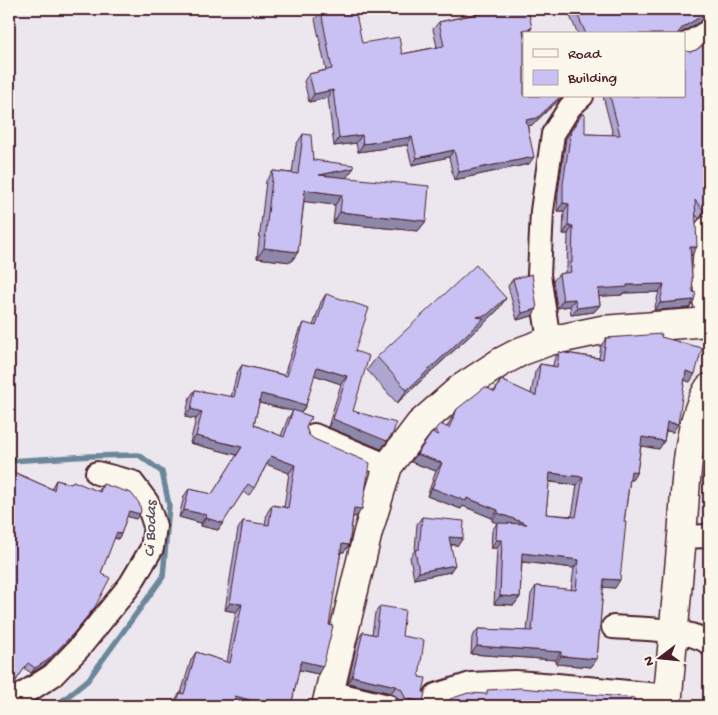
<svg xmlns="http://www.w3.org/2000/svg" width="718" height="715" viewBox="0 0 718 715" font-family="'Gochi Hand',sans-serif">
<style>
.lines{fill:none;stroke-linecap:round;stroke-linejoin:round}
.stream{stroke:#6d879a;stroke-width:5.5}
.street-casing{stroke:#4a1f2b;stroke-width:26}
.secondary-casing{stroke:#4a1f2b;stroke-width:31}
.street{stroke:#fbf7ec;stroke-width:22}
.secondary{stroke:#fbf7ec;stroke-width:28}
.wall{fill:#ada6d1;stroke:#4a1f2b;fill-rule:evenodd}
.shaded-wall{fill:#8d87aa;stroke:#4a1f2b}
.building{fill:#c9c1f3;stroke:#4a1f2b;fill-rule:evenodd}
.labels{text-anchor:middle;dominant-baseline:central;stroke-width:4;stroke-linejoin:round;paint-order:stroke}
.water-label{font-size:16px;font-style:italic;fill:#5b5362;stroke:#fbf7ec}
</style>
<rect width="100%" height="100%" fill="#ece7ee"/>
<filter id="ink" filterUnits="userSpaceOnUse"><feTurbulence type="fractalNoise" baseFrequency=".02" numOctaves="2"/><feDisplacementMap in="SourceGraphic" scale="10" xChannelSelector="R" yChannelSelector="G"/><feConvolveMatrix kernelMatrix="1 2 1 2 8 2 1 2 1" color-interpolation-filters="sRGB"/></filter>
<g filter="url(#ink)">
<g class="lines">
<polyline class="stream" points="9,461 91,456 139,455 162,472 169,505 163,577 88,680 56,706"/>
<defs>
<g id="street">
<polyline points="684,46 709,31"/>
<polyline points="549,341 539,275 542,211 553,134 570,107 582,96"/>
<polyline points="314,435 388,466"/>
<polyline points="682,537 709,536"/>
<path d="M613 627C639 629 688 628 709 643"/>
<polyline points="329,692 388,706"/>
<polyline points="9,703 53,675 80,647 130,585 152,548 155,526 147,502 132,482 97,473"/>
<polyline points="431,706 436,695 471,684 515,682 557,685 668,696"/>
</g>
<g id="secondary">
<polyline points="709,230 705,291 709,308"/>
<polyline points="326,706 368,532 388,466 420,424 460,389 501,362 522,351 549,341 602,330 709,322"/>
<path d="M667 706C672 650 677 593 682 536 686 492 685 426 709 388"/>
</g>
</defs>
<use href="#street" class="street-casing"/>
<use href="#secondary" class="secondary-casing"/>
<use href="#street" class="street"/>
<use href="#secondary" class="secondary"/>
</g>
<g class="wall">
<polygon points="479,9 528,9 524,34 524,96 563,96 532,125 528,126 529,164 454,180 449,157 412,165 407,145 358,152 356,143 334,146 328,98 309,102 304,81 309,74 326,70 315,19 321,11 362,43 402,54 437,47 433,29 439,22 479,13"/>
<polygon points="572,9 709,9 708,18 703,20 679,34 578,34 569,14"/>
<polygon points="709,41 709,198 705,199 707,209 701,216 699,219 696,215 692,255 690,255 694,300 689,308 654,310 659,292 623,293 622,295 599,296 600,305 594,312 571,315 570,306 557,308 553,281 559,274 565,273 565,271 567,268 568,234 563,234 564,211 557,211 558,192 566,139 582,114 585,134 613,135 603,96 684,96 690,52 696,50"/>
<polygon points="303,134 313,160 426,221 418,231 333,223 335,205 304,201 298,252 291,262 257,258 266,181 273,171 292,173 296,145"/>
<polygon points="513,279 532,316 517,320 508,286"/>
<path d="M326 294 355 351 353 411 381 449 328 427 341 384 314 375 306 405 301 413 312 417 307 423 306 428 309 435 356 517 353 516 349 545 344 552H341L318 674 299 670 291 706H240L232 704V706H172L174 701 180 693H181L191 660 196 652 227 662 236 612 225 610 238 529 243 521 265 525 267 513 272 505 284 507 289 473 267 464 254 488 249 495 243 492 218 530 201 526V523L179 517 184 496 189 489 212 494 237 455 190 443 196 419 185 417 190 397 195 390 231 397 237 373 242 365 284 375 299 330 304 323 313 326 321 302ZM259 403 293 411 288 418 281 436 254 425Z"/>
<polygon points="506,298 497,311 478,329 477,329 475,331 397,403 367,370 377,357"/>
<path d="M661 337 690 382 685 380 673 432 666 431 664 441 659 449 641 446 637 472 632 480 630 479 615 588 603 587 597 659 591 667 556 664V660L471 654 472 637 478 629 527 631 531 594 536 586 571 590 574 568 522 562 520 597 514 605 494 604 497 548H491L492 531 497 523 492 521V518L463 506 461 509 427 496 436 471 411 462 435 430 447 427 452 417 457 409 494 391 501 380 531 394 535 372 540 364 553 366 554 360 559 352 599 358 601 346 606 338ZM549 482 577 485 572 516 546 514Z"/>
<polygon points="709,445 709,478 706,478 707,448"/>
<polygon points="9,470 52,489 53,485 56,480 71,484 73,481 98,492 103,484 136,519 127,516 121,534 118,539 114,538 101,573 95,607 91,612 69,640 45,665 31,673 24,668 14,684 9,688"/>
<polygon points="422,517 463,538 458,545 451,545 450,572 414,579 410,557 415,550 417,524"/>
<polygon points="380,606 402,636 419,677 423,692 423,702 420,706 407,706 401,705 397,697 391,693 348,683 358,639 363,632 372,634 375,613"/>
</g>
<g class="shaded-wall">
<polygon points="709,12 709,18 703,20 679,34 677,34 683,27"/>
<polygon points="532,28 528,34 524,34 524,36 523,30"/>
<polygon points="333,90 328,98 309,102 314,94"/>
<polygon points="561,96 563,96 532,125 521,128 526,120"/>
<polygon points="362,135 356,143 334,146 339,138"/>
<polygon points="412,137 407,145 358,152 363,144"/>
<polygon points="454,150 449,157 412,165 417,158"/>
<polygon points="534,157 529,164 454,180 459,172"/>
<polygon points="354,168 346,178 319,175"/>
<polygon points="305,190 342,195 335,205 298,201"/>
<polygon points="709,192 709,198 698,200 704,193"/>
<polygon points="563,203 569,204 564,211 557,211"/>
<polygon points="340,212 426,221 418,231 333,223"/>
<polygon points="568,226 573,226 568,234 563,234"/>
<polygon points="690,247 697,247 692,255 685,255"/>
<polygon points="264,248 298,252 291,262 257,258"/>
<polygon points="664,284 659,292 623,293 622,295 592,297 598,289 627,285"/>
<polygon points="506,298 497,311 478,329 477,329 475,331 397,403 407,390 476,317"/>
<polygon points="575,299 570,306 557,308 563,300"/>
<polygon points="694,300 689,308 654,310 660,303"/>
<polygon points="600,305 594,312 571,315 577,308"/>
<polygon points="537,309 532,316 517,320 522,313"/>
<polygon points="317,367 347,376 341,384 311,374"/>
<polygon points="686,371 695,374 690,382 681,379"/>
<polygon points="261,394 306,405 301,413 256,402"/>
<polygon points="191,409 202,412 196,419 185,417"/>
<polygon points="333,419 393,433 381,449 328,427"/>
<polygon points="667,422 678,424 673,432 662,430"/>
<polygon points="196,436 242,447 237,455 190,443"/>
<polygon points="642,437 664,441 659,449 637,445"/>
<polygon points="417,454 442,463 436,471 411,462"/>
<polygon points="271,456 295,465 289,473 266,464"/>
<polygon points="631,471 637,472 632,480 626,479"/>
<polygon points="550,473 583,477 577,485 545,481"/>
<polygon points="432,488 467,498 498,510 492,518 463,506 461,509 427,496"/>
<polygon points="354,508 362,509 356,517 349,516"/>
<polygon points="184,510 207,515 201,523 179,517"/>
<polygon points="129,511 140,514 136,519 125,516"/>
<polygon points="498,513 527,524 521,532 492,521"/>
<polygon points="206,518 223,523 218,530 201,526"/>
<polygon points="117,532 121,534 118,539 113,537"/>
<polygon points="449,537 463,538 458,545 444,544"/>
<polygon points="496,540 502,540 497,548 491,548"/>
<polygon points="342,544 349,545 344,552 337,551"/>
<polygon points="522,553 579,560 574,568 516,561"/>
<polygon points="455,565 450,572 414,579 419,572"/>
<polygon points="604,579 620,580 615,588 598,587"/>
<polygon points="500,596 520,597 514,605 494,604"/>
<polygon points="230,603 242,604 236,612 225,610"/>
<polygon points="95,607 69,640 45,665 31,673 35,668"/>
<polygon points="477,646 561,652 556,660 471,654"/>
<polygon points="561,656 597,659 591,667 556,664"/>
<polygon points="301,661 323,666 318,674 296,669"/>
<polygon points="352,676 396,686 391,693 348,683"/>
<polygon points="17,679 14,684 9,688 9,686"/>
<polygon points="235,696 265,704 263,706 240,706 229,704"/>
<polygon points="405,698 423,702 420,706 407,706 401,705"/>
</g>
<g class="building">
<polygon points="332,9 355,9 362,43 399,37 402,54 444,46 439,22 486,12 485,9 528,9 532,28 523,30 524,37 524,96 561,96 537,118 526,120 534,157 459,172 454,150 417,158 412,137 363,144 362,135 339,138 333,90 314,94 309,74 332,69 321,11"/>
<polygon points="575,9 709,9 709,12 683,27 677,34 586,34"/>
<polygon points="709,41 709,192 704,193 707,209 704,211 695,200 697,247 690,247 693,292 696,293 694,300 660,303 664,284 627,285 627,287 598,289 600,305 577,308 575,299 563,300 559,274 571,272 570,263 572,263 573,226 568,226 569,204 563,203 563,184 571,131 582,114 585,114 585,134 620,135 610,96 684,96 684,50 690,52 696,50"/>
<polygon points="303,134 311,135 313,160 353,165 354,168 319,175 429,186 426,221 340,212 342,195 305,190 298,252 264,248 273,171 298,174"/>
<polygon points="476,265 506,298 487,315 476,317 484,318 407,390 377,357"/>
<polygon points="532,274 537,309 522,313 513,279"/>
<polygon points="326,294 369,308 355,351 369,356 353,411 396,423 393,433 387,441 333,419 347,376 317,367 306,405 261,394 254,425 284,437 293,410 312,417 308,422 306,428 309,435 314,439 370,463 362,509 354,508 349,545 342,544 329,625 333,626 323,666 301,661 291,706 264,706 265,704 235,696 232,706 175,706 180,693 184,694 196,652 230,663 242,604 230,603 243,521 269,525 272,505 288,508 295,465 271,456 254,488 248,484 223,523 206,518 207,515 184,510 189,489 212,494 242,447 196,436 202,412 191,409 195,390 234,397 242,365 287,376 304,323 316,326"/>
<path d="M662 334 661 337 702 348 695 374 686 371 678 424 667 422 664 441 642 437 637 472 631 471 624 522H626L620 580 604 579 597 659 561 656V652L477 646 478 629 532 631 536 586 576 590 579 560 522 553 520 597 500 596 502 540H496L497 523 527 524 498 513V510L467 498 466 501 432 488 442 463 417 454 432 433 439 435 435 430 437 427 440 424 449 428 457 409 485 387 495 392 501 380 536 396 540 364 557 367 559 352 603 359 606 338ZM550 473 583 477 576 517 546 514Z"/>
<polygon points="9,470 54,490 56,480 71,484 73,481 100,492 103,484 131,493 139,503 141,510 140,514 129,511 121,534 117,532 101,573 110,578 95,607 72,635 48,660 35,668 28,663 17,679 9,686"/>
<polygon points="422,517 464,521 463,538 449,537 455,565 419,572 415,550 419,549"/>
<polygon points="380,606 405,610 402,636 424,640 419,677 426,678 423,692 425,692 423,702 405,698 402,690 396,686 352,676 363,632 376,635"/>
<polygon points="520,688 635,698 634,706 446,706 448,705 450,699 468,693 487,694 487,690"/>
<polygon points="346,701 367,706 344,706"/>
</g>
</g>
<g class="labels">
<g class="water-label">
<text transform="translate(152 529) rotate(-88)">Ci Bodas</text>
</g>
</g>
<rect width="718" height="715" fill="none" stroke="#fbf7ec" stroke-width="30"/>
<rect x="15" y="15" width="688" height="685" fill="none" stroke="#4a1f2b" stroke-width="2" filter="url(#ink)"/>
<rect x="523" y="32" width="162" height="65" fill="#fbf7ec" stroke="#b4a19f"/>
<rect x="533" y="49" width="25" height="8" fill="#fbf7ec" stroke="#b4a19f"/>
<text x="568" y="58" font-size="15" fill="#4a1f2b">Road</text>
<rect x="533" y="70" width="25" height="15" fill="#c9c1f3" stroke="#b4a19f"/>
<text x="568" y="82" font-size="15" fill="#4a1f2b">Building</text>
<g transform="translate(660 658) rotate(254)" stroke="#fbf7ec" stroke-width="4" paint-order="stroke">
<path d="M0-4L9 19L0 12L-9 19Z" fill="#4a1f2b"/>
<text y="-8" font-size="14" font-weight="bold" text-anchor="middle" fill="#4a1f2b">N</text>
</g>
</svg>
